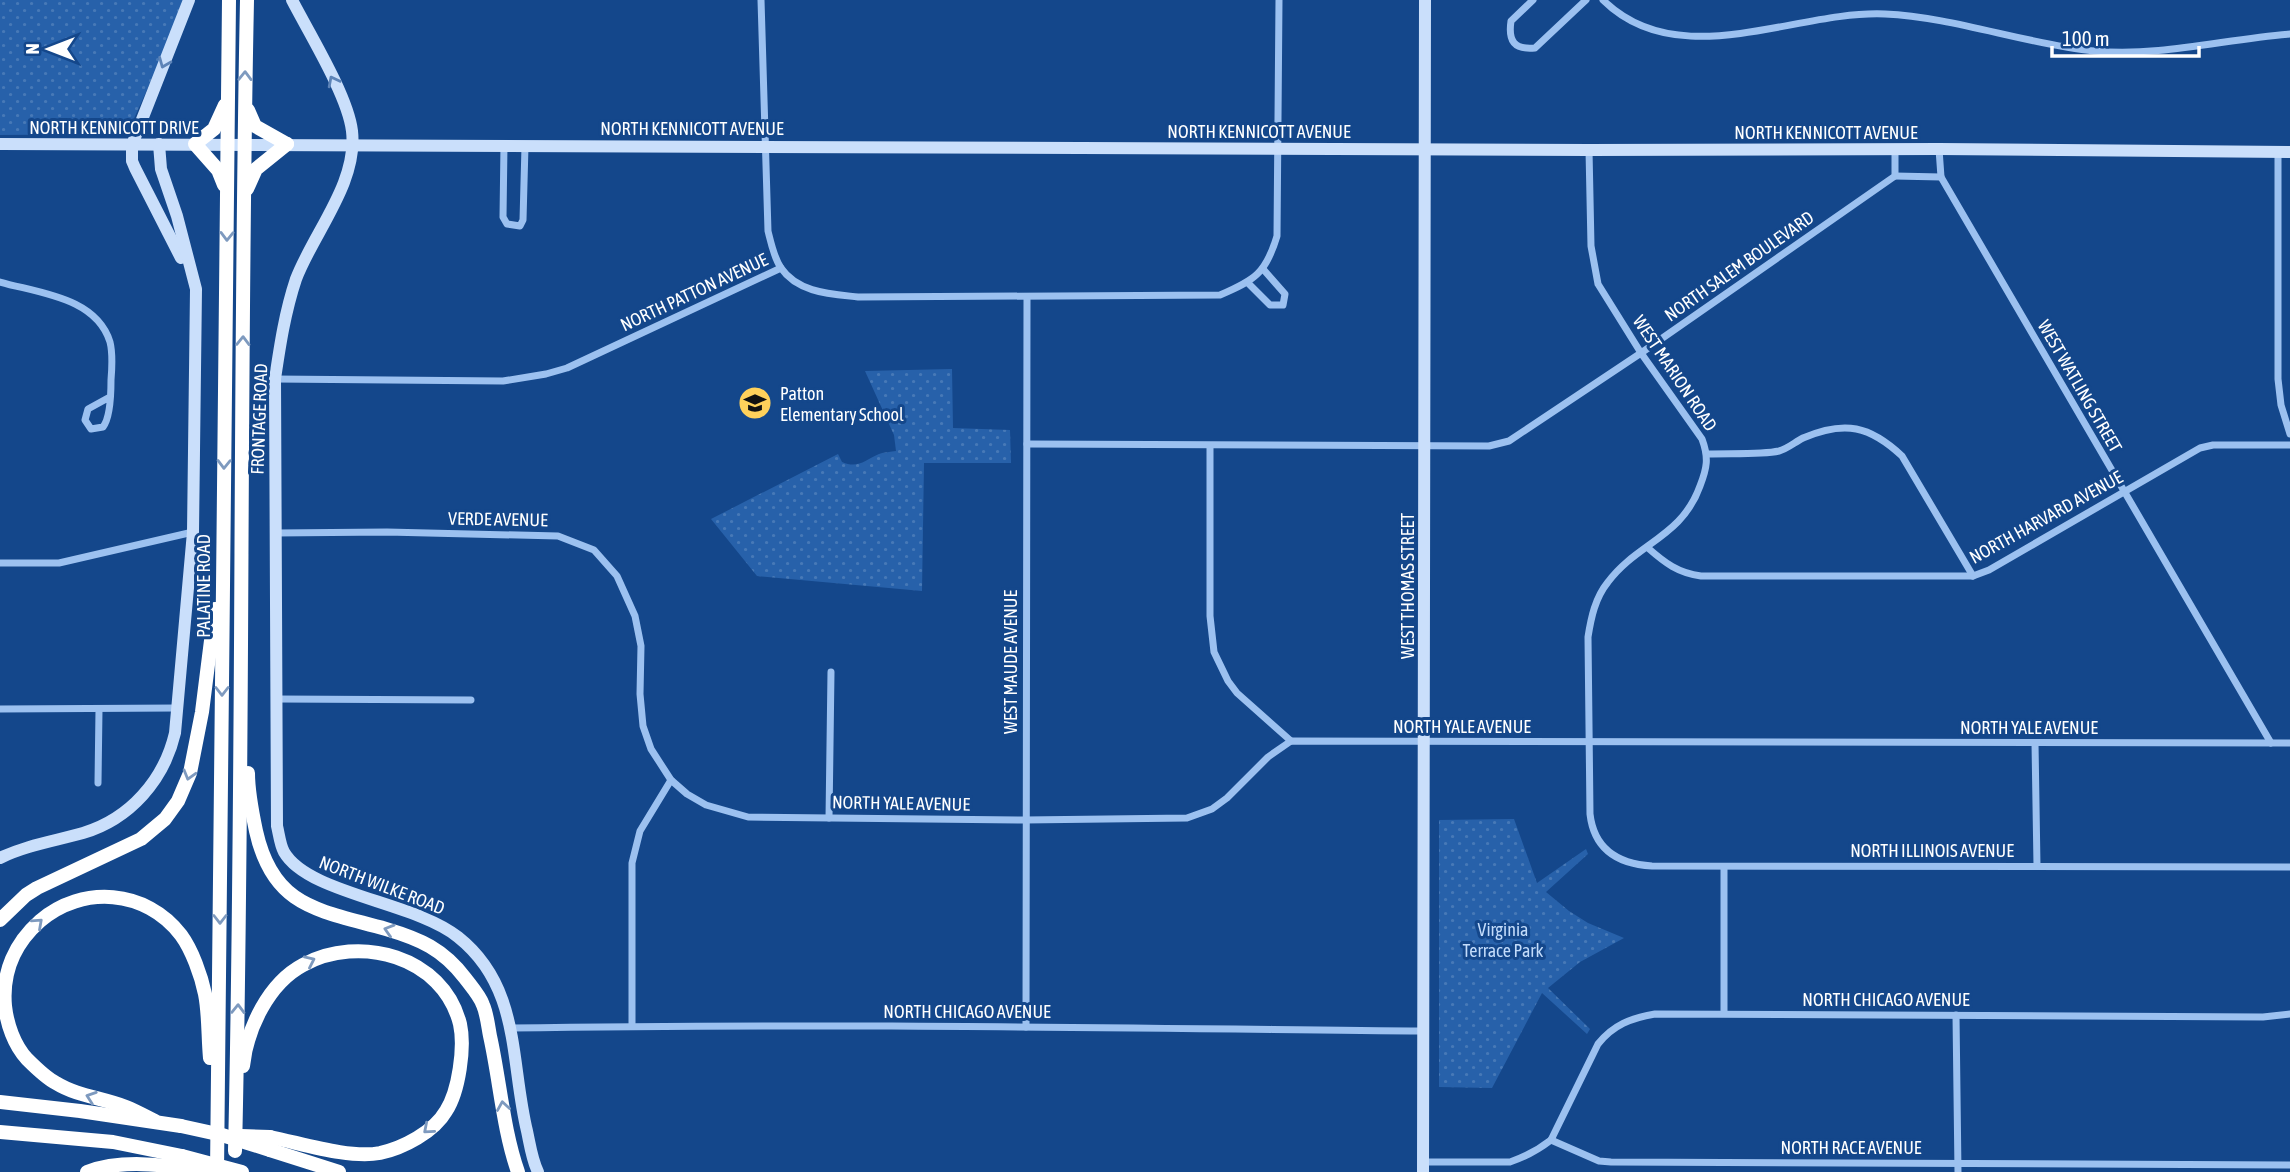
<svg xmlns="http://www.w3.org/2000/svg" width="2290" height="1172" viewBox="0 0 2290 1172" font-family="'Asap Condensed',sans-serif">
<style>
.park{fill:url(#park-dots)}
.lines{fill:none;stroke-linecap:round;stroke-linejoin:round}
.street{stroke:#9cc1f0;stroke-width:7}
.secondary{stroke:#cadffb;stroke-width:12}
.highway{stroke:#fff;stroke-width:14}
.highway-bridge{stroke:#fff;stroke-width:14}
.oneway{stroke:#5d84b8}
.oneway2{stroke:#7e9abf}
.labels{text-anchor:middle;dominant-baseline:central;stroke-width:6;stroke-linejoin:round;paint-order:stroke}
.street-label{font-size:18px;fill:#fff;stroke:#14478b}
.poi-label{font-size:18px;fill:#fff;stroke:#14478b;text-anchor:start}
.park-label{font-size:18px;fill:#c3dcfb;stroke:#14478b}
</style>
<defs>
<pattern id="park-dots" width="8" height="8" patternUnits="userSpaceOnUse" patternTransform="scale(1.75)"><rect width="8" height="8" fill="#2761aa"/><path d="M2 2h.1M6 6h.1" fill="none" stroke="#4779b7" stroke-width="1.8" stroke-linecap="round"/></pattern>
</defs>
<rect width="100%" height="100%" fill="#14478b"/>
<g class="park">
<polygon points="0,0 184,0 161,59 127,134 0,135"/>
<path d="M952 369 953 428 1010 430 1011 463H924L922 591 757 576 711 519 838 454 842 462C858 469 865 460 879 454 884 452 891 452 896 451L894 435 865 371Z"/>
<polygon points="1514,819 1537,883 1586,849 1588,854 1546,892 1569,911 1588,923 1624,938 1580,962 1548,988 1590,1029 1587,1034 1542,993 1492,1088 1439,1087 1439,820"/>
</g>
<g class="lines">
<g class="street">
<path d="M761 0 768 231C771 243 774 258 781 268 798 293 832 294 858 297L1220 295C1255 280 1266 273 1277 236L1279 0"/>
<path d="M1533 0 1511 21C1508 41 1514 50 1535 48L1586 0"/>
<path d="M1603 0C1679 75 1795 10 1885 14 1953 17 2025 44 2094 51 2162 57 2224 39 2290 34"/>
<polyline points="504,145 503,217 507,224 520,226 523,220 525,146"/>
<polyline points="1939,149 1941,177 2271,743"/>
<path d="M1589 150 1591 246 1598 284 1641 353 1702 439C1709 458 1707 468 1700 486 1682 537 1637 543 1608 582 1595 598 1591 618 1588 637L1590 814C1594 849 1618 864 1652 866L2290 867"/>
<polyline points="2278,152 2278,379 2281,405 2290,434"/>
<polyline points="1895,176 1941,177"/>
<path d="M0 282C38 293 96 297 110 342 113 354 112 368 111 380 111 393 110 418 103 427L91 429 85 420 88 409 108 398"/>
<polyline points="1248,283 1270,305 1283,305 1285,294 1263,269"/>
<polyline points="275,379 503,381 546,374 567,368 781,268"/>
<polyline points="1027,444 1489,446 1509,441 1641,353 1895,176 1895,150"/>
<polyline points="1210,446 1210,616 1214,652 1228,681 1237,693 1291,741"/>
<path d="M1708 454C1728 453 1761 455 1779 451 1787 449 1795 442 1803 438 1845 420 1870 426 1902 456L1973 576"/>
<polyline points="276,533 387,532 558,536 594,550 617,576 635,616 641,646 640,694 643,726 651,749 671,780 687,794 706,805 748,817 1025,820 1187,818 1212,809 1227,798 1268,757 1291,741 2290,743"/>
<path d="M1648 548C1665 563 1678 573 1701 576H1973L1989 570 2200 448 2213 445H2290"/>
<polyline points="0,563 59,563 193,532"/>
<polyline points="278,699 471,700"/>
<polyline points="0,709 177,708"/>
<polyline points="2035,743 2037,866"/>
<polyline points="98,783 99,710"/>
<polyline points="829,818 831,672"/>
<polyline points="1724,867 1724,1013"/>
<polyline points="1956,1015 1958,1172"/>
<polyline points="632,1026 632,863 640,831 671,780"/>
<polyline points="1026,1027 1027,297"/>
<path d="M511 1028C815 1023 1120 1028 1424 1031"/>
<polyline points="1551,1140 1599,1161 1611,1162 2290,1165"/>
<path d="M1423 1162H1510C1525 1157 1538 1150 1551 1140L1598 1044C1613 1025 1631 1018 1655 1014L2263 1017 2290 1014"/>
</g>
<g class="secondary">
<path d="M292 0C309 33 348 96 352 131 358 183 314 232 296 279 285 312 280 345 275 379L277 826C279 834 280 845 284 852 308 894 415 902 458 937 521 987 510 1061 527 1131 530 1145 532 1160 538 1172"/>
<polyline points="0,144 1589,150 1939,149 2290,152"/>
<polyline points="181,258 135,168 132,161 132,145 189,0"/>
<path d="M0 858C27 845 55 841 83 833 130 819 164 780 175 733L193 532 196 289 177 216 161 169 159 144"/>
<polyline points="1423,1172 1425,0"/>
</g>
<g class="highway">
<polyline points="248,110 255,126 287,144"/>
<polyline points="224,185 218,170 195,144 214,129 225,105"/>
<polyline points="247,189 256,169 287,144"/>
<path d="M248 773C248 792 252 812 256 831 273 908 319 910 386 929 420 939 443 949 465 978 471 986 480 996 483 1005 487 1014 488 1026 490 1036 500 1081 503 1129 518 1172"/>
<polyline points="0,920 26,895 37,888 141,839 165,819 178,801 190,773 202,712 215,609"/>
<path d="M243 1066C247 1028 269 983 303 965 359 934 443 956 460 1024 465 1047 459 1091 446 1111 434 1132 403 1148 380 1153 349 1159 301 1143 270 1137"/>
<polyline points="0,1102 80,1111 181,1126"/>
<path d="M155 1121C145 1116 136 1111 126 1107 103 1098 77 1096 56 1083 46 1078 35 1067 27 1059 14 1045 7 1024 5 1006 2 972 15 943 40 921 82 885 146 889 181 935 192 950 201 975 205 994 209 1014 208 1037 210 1058"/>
<polyline points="0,1132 113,1142 182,1156"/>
<polyline points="270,1150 339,1172"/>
<path d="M235 1151C244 767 239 383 247 0"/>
<path d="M87 1172C126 1157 175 1167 216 1172"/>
<polyline points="217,1172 229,0"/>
</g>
<g class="highway-bridge">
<polyline points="181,1126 222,1135 270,1150"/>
<polyline points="241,1136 270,1137"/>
<polyline points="182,1156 242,1172"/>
</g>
</g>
<defs><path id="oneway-chevron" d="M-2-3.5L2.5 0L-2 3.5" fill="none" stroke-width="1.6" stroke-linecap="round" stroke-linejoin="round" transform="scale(1.75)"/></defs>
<g class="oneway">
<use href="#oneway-chevron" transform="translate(164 63) rotate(112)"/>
<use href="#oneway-chevron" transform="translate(333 81) rotate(-117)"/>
</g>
<g class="oneway2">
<use href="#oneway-chevron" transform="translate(245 76) rotate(-89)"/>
<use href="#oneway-chevron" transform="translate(227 236) rotate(91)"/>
<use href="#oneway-chevron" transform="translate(243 341) rotate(-89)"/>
<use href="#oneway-chevron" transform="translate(224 464) rotate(91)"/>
<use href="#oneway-chevron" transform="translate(222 691) rotate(90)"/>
<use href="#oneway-chevron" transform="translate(189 775) rotate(106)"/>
<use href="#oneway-chevron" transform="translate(220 919) rotate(90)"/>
<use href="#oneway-chevron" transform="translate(38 923) rotate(-42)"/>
<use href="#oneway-chevron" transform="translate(389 930) rotate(-163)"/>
<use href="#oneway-chevron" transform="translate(310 961) rotate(-25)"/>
<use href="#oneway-chevron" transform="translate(238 1009) rotate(-89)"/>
<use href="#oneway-chevron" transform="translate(91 1097) rotate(-161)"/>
<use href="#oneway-chevron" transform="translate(503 1106) rotate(-99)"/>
<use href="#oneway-chevron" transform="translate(428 1129) rotate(139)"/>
</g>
<defs>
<symbol id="school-disc" viewBox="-11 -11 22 22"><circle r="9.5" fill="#ffd15b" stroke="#14478b"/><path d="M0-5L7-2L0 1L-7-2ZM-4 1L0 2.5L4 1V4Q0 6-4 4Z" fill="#111"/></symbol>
</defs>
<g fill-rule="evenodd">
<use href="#school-disc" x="736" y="384" width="38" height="38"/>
</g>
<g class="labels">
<g class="street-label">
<text x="114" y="127">NORTH KENNICOTT DRIVE</text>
<text x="692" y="128">NORTH KENNICOTT AVENUE</text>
<text x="1259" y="131">NORTH KENNICOTT AVENUE</text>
<text x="1826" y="132">NORTH KENNICOTT AVENUE</text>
<text transform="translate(1739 266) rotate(-35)">NORTH SALEM BOULEVARD</text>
<text transform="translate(694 292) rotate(-25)">NORTH PATTON AVENUE</text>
<text transform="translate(1675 373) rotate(56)">WEST MARION ROAD</text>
<text transform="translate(2080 386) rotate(60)">WEST WATLING STREET</text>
<text transform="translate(259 419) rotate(-88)">FRONTAGE ROAD</text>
<text transform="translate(2046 517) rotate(-29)">NORTH HARVARD AVENUE</text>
<text transform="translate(498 519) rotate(1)">VERDE AVENUE</text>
<text transform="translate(203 586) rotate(-90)">PALATINE ROAD</text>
<text transform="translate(1407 586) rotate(-90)">WEST THOMAS STREET</text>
<text transform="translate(1010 662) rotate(-90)">WEST MAUDE AVENUE</text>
<text x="1462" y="726">NORTH YALE AVENUE</text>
<text x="2029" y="727">NORTH YALE AVENUE</text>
<text transform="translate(901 803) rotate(1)">NORTH YALE AVENUE</text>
<text x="1932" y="850">NORTH ILLINOIS AVENUE</text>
<text transform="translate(382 885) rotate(21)">NORTH WILKE ROAD</text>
<text x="1886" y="999">NORTH CHICAGO AVENUE</text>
<text x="967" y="1011">NORTH CHICAGO AVENUE</text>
<text x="1851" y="1147">NORTH RACE AVENUE</text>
</g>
<g class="poi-label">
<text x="780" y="393">Patton<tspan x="780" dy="21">Elementary School</tspan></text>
</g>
<g class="park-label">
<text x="1503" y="929">Virginia<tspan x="1503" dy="21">Terrace Park</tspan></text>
</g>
</g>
<g transform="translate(49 49) rotate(270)" stroke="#14478b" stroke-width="5" paint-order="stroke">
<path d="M0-5L12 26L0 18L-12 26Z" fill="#ffffff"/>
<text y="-10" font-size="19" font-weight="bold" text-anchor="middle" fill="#ffffff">N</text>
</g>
<path d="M2052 46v10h147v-10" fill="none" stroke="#ffffff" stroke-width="3.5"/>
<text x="2062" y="46" font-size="21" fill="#ffffff" stroke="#14478b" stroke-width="5" paint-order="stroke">100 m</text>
</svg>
